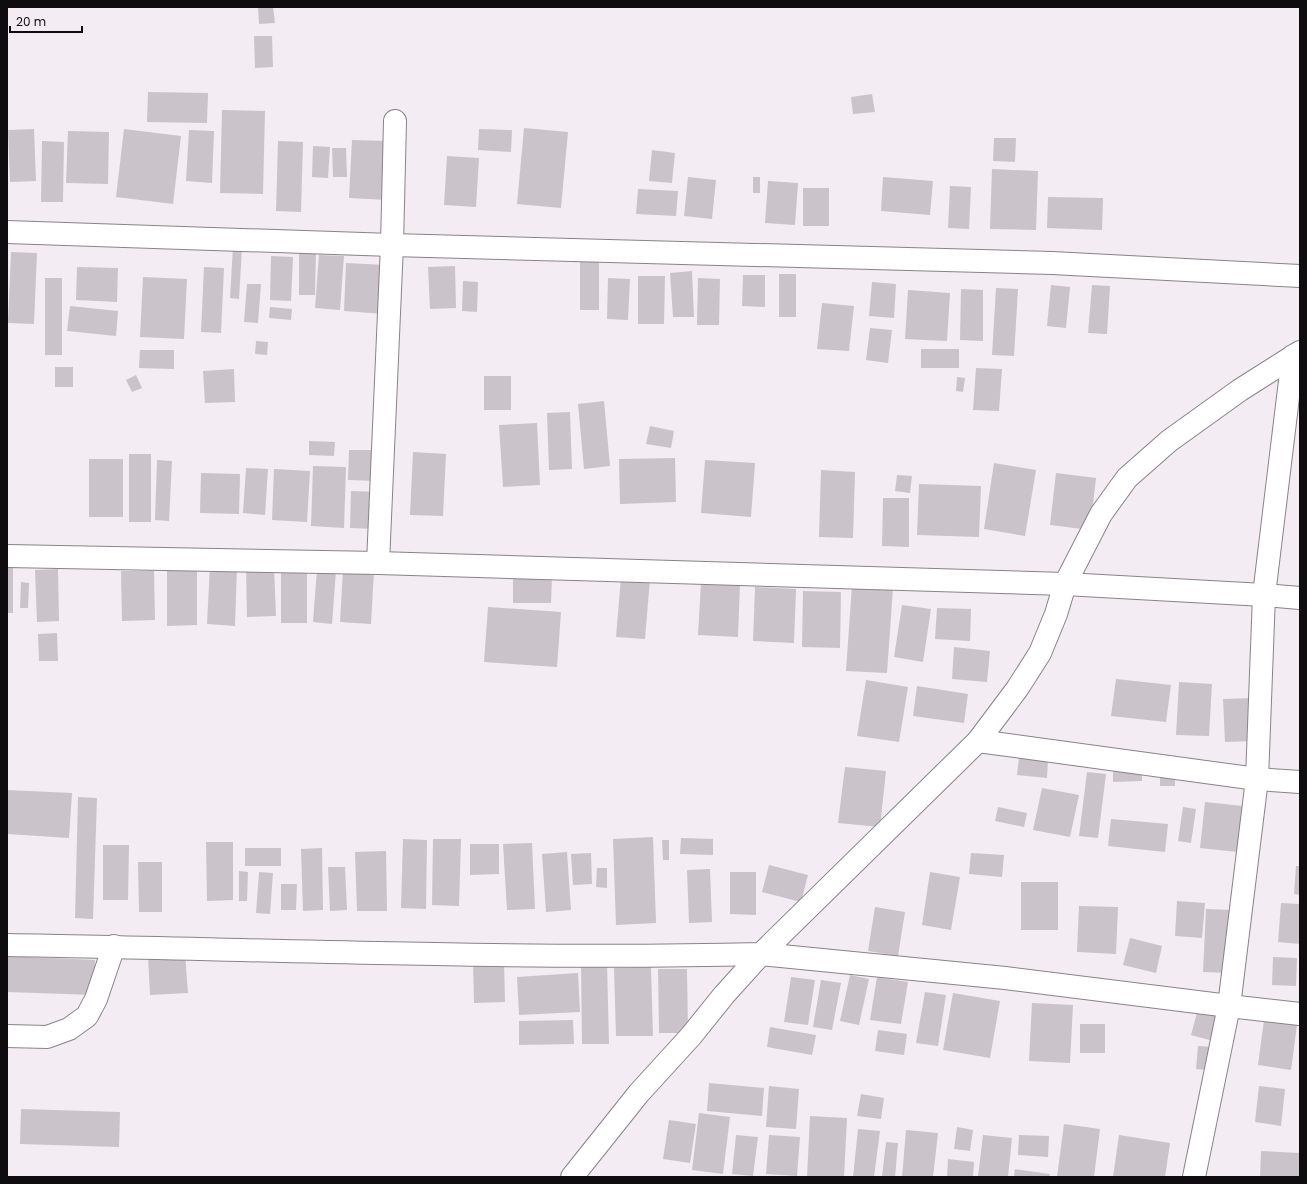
<svg xmlns="http://www.w3.org/2000/svg" width="1307" height="1184" viewBox="0 0 1307 1184" font-family="Poppins,sans-serif">
<style>
.building{fill:#cac4ca}
.lines{fill:none;stroke-linecap:round;stroke-linejoin:round}
.minor-casing{stroke:#898389;stroke-width:24}
.minor{stroke:#fff;stroke-width:22}
</style>
<rect width="100%" height="100%" fill="#f3ecf3"/>
<g class="building">
<polygon points="258,7 273,7 275,23 259,24"/>
<polygon points="254,36 272,36 273,67 255,68"/>
<polygon points="148,92 208,93 207,123 147,122"/>
<polygon points="872,94 875,112 853,114 851,97"/>
<polygon points="222,110 265,111 263,194 220,193"/>
<polygon points="524,128 568,132 561,208 517,204"/>
<polygon points="34,129 36,181 10,182 8,130"/>
<polygon points="124,129 181,136 173,204 116,197"/>
<polygon points="479,129 512,130 511,152 478,150"/>
<polygon points="189,130 214,131 212,183 186,181"/>
<polygon points="68,131 109,132 108,184 66,183"/>
<polygon points="994,138 1016,138 1015,162 993,161"/>
<polygon points="352,140 390,141 387,200 349,198"/>
<polygon points="42,141 64,142 63,202 41,202"/>
<polygon points="278,141 303,142 301,212 276,211"/>
<polygon points="313,146 330,147 328,178 312,177"/>
<polygon points="332,148 346,148 347,177 333,177"/>
<polygon points="652,150 675,153 672,183 649,181"/>
<polygon points="447,156 479,158 476,207 444,205"/>
<polygon points="992,169 1038,171 1036,230 990,229"/>
<polygon points="688,177 716,180 712,219 684,216"/>
<rect x="753" y="177" width="7" height="16"/>
<polygon points="883,177 933,181 930,215 881,211"/>
<polygon points="768,181 798,183 795,225 765,223"/>
<polygon points="950,186 971,187 969,229 948,228"/>
<rect x="803" y="188" width="26" height="38"/>
<polygon points="638,189 678,191 676,216 636,214"/>
<polygon points="1048,197 1103,198 1102,230 1047,228"/>
<polygon points="233,247 242,248 239,299 230,298"/>
<polygon points="299,247 316,247 315,295 299,295"/>
<polygon points="11,252 37,253 34,324 8,323"/>
<polygon points="319,255 344,256 340,310 315,308"/>
<polygon points="271,256 293,257 291,301 270,300"/>
<rect x="580" y="261" width="19" height="49"/>
<polygon points="346,263 386,265 384,314 344,311"/>
<polygon points="455,266 456,308 430,309 428,267"/>
<polygon points="77,267 118,268 117,302 76,300"/>
<polygon points="204,267 224,268 221,333 201,332"/>
<polygon points="692,271 694,317 673,317 670,273"/>
<rect x="779" y="274" width="17" height="43"/>
<polygon points="743,275 765,275 765,307 742,306"/>
<polygon points="638,276 665,276 664,324 638,324"/>
<polygon points="143,277 187,279 184,339 140,337"/>
<rect x="45" y="278" width="17" height="77"/>
<polygon points="608,278 630,279 628,320 607,319"/>
<polygon points="698,278 720,279 719,325 697,325"/>
<polygon points="463,281 478,282 477,312 462,311"/>
<polygon points="872,282 896,284 894,318 869,316"/>
<polygon points="247,284 261,284 258,323 244,322"/>
<polygon points="1051,285 1070,287 1066,328 1047,326"/>
<polygon points="1092,285 1110,286 1107,334 1088,333"/>
<polygon points="996,288 1018,289 1014,356 992,355"/>
<polygon points="961,289 983,290 983,341 960,340"/>
<polygon points="908,290 950,293 947,341 905,339"/>
<polygon points="822,303 854,306 849,351 817,349"/>
<polygon points="70,306 118,311 116,336 67,331"/>
<polygon points="270,307 292,309 291,320 269,318"/>
<polygon points="870,328 892,330 888,363 866,360"/>
<polygon points="256,341 268,342 267,355 255,354"/>
<rect x="921" y="349" width="38" height="19"/>
<polygon points="140,350 174,350 174,369 139,368"/>
<rect x="55" y="367" width="18" height="20"/>
<polygon points="976,368 1002,369 999,411 973,410"/>
<polygon points="234,369 235,402 205,403 203,371"/>
<polygon points="136,375 142,388 132,392 126,380"/>
<rect x="484" y="376" width="27" height="34"/>
<polygon points="957,377 965,378 963,392 956,391"/>
<polygon points="604,401 610,466 584,469 578,404"/>
<polygon points="570,412 572,469 549,470 547,413"/>
<polygon points="537,423 540,485 503,487 499,425"/>
<polygon points="650,426 674,431 671,448 646,444"/>
<polygon points="309,441 335,442 334,456 309,455"/>
<polygon points="349,450 379,450 378,481 348,480"/>
<polygon points="413,452 446,454 443,516 410,515"/>
<rect x="129" y="454" width="22" height="68"/>
<polygon points="675,458 676,502 620,504 619,459"/>
<rect x="89" y="459" width="34" height="58"/>
<polygon points="157,460 172,461 169,521 155,520"/>
<polygon points="705,460 755,463 751,517 701,513"/>
<polygon points="994,463 1036,470 1025,536 984,529"/>
<polygon points="313,466 346,467 344,528 311,526"/>
<polygon points="246,468 268,469 265,515 243,513"/>
<polygon points="274,469 310,471 307,522 272,520"/>
<polygon points="821,470 855,472 853,538 819,537"/>
<polygon points="201,473 240,474 239,514 200,513"/>
<polygon points="1056,473 1096,478 1090,530 1050,525"/>
<polygon points="897,475 912,476 910,493 895,491"/>
<polygon points="919,484 981,486 979,537 917,535"/>
<polygon points="351,491 377,492 376,529 350,528"/>
<polygon points="883,498 909,498 909,547 882,546"/>
<polygon points="210,565 237,567 235,626 207,624"/>
<rect x="281" y="566" width="26" height="57"/>
<rect x="7" y="567" width="6" height="46"/>
<polygon points="167,567 197,567 197,625 167,626"/>
<polygon points="274,567 276,616 247,617 246,568"/>
<polygon points="58,569 59,621 37,622 35,570"/>
<polygon points="317,569 336,570 332,624 313,622"/>
<polygon points="343,570 374,571 371,624 340,622"/>
<polygon points="121,571 154,571 155,620 122,621"/>
<polygon points="513,575 552,576 551,603 513,603"/>
<polygon points="621,577 650,579 645,639 616,637"/>
<polygon points="21,582 29,583 28,608 20,608"/>
<polygon points="701,582 740,584 738,637 698,635"/>
<polygon points="852,585 893,588 887,673 846,671"/>
<polygon points="755,587 796,589 794,643 753,641"/>
<polygon points="803,591 841,592 840,648 802,647"/>
<polygon points="902,605 931,609 923,662 894,657"/>
<polygon points="488,607 561,612 557,667 484,662"/>
<polygon points="937,608 971,609 970,641 935,639"/>
<polygon points="57,633 58,661 39,661 38,634"/>
<polygon points="954,647 990,651 987,682 952,679"/>
<polygon points="1116,679 1171,685 1166,722 1111,716"/>
<polygon points="866,680 908,687 899,742 857,736"/>
<polygon points="1179,682 1212,684 1209,736 1176,735"/>
<polygon points="917,686 968,694 964,723 913,716"/>
<polygon points="1254,698 1255,741 1225,742 1223,699"/>
<polygon points="1019,757 1048,759 1047,778 1017,775"/>
<polygon points="1113,766 1142,766 1142,781 1113,782"/>
<polygon points="845,767 886,771 880,827 838,823"/>
<polygon points="1087,772 1106,774 1098,838 1079,836"/>
<rect x="1160" y="772" width="15" height="14"/>
<polygon points="1042,788 1079,795 1070,837 1033,830"/>
<polygon points="7,790 72,793 69,838 7,834"/>
<polygon points="78,797 97,798 93,919 75,918"/>
<polygon points="1205,802 1243,806 1237,852 1200,848"/>
<polygon points="998,807 1027,813 1024,827 995,821"/>
<polygon points="1183,807 1196,809 1191,843 1178,841"/>
<polygon points="1111,819 1168,824 1165,852 1108,846"/>
<polygon points="653,837 656,923 616,925 613,839"/>
<polygon points="681,838 713,839 713,855 680,854"/>
<polygon points="403,839 427,840 426,909 401,908"/>
<polygon points="433,839 461,839 459,906 432,905"/>
<polygon points="662,840 669,840 669,860 663,860"/>
<polygon points="206,842 233,842 233,900 207,901"/>
<polygon points="532,843 535,909 507,910 503,844"/>
<polygon points="470,844 499,844 499,874 470,875"/>
<polygon points="103,845 129,845 128,900 103,900"/>
<rect x="245" y="848" width="36" height="18"/>
<polygon points="322,848 323,910 303,911 301,849"/>
<polygon points="386,851 387,911 357,911 355,852"/>
<polygon points="567,852 571,910 546,912 542,854"/>
<polygon points="591,853 592,884 573,885 571,854"/>
<polygon points="971,853 1004,855 1002,877 969,874"/>
<polygon points="138,862 162,862 162,912 139,912"/>
<polygon points="769,865 808,875 801,902 762,892"/>
<polygon points="1296,866 1300,866 1300,895 1294,894"/>
<polygon points="328,867 345,867 347,910 330,911"/>
<polygon points="597,868 607,868 607,888 596,887"/>
<polygon points="710,869 712,922 689,923 687,870"/>
<polygon points="239,871 248,872 247,901 239,901"/>
<polygon points="259,872 273,873 270,914 256,913"/>
<polygon points="730,872 756,872 756,915 730,914"/>
<polygon points="930,872 960,877 951,930 922,925"/>
<rect x="1021" y="882" width="37" height="48"/>
<polygon points="281,884 297,884 296,910 281,910"/>
<polygon points="1177,901 1205,903 1202,938 1175,936"/>
<polygon points="1281,903 1300,904 1300,944 1278,942"/>
<polygon points="1079,906 1118,907 1116,954 1077,952"/>
<polygon points="875,907 905,912 898,956 868,951"/>
<polygon points="1206,909 1231,910 1228,973 1203,972"/>
<polygon points="1130,938 1162,946 1156,973 1123,965"/>
<polygon points="185,954 188,993 150,995 148,956"/>
<polygon points="7,956 95,960 94,995 7,992"/>
<polygon points="1273,957 1297,958 1296,986 1272,985"/>
<polygon points="504,960 505,1002 474,1003 473,961"/>
<polygon points="581,963 607,963 609,1044 582,1044"/>
<polygon points="651,967 653,1036 616,1036 614,968"/>
<polygon points="658,969 687,969 688,1033 659,1033"/>
<polygon points="578,973 580,1012 519,1015 517,977"/>
<polygon points="850,975 869,979 859,1025 840,1021"/>
<polygon points="791,977 815,980 808,1025 784,1022"/>
<polygon points="877,977 908,982 901,1024 870,1020"/>
<polygon points="821,980 841,983 832,1030 813,1027"/>
<polygon points="925,992 946,995 938,1046 916,1043"/>
<polygon points="953,993 1000,1001 990,1058 943,1050"/>
<polygon points="1032,1003 1073,1005 1070,1063 1029,1061"/>
<polygon points="1198,1009 1224,1016 1217,1042 1191,1035"/>
<polygon points="573,1020 574,1044 519,1045 519,1021"/>
<polygon points="1264,1020 1297,1025 1291,1070 1258,1065"/>
<rect x="1080" y="1024" width="25" height="29"/>
<polygon points="770,1027 816,1035 812,1055 767,1047"/>
<polygon points="878,1030 907,1034 904,1055 875,1051"/>
<polygon points="1198,1046 1215,1047 1214,1071 1196,1069"/>
<polygon points="709,1083 764,1088 762,1116 707,1111"/>
<polygon points="769,1086 799,1089 796,1129 766,1127"/>
<polygon points="1259,1086 1285,1089 1281,1126 1255,1122"/>
<polygon points="861,1094 884,1098 881,1119 857,1116"/>
<polygon points="21,1109 120,1112 119,1147 20,1144"/>
<polygon points="699,1113 730,1117 723,1174 692,1170"/>
<polygon points="810,1116 847,1118 844,1177 807,1177"/>
<polygon points="669,1120 696,1124 690,1163 663,1159"/>
<polygon points="1064,1124 1100,1129 1094,1177 1057,1177"/>
<polygon points="957,1127 973,1130 970,1151 954,1149"/>
<polygon points="858,1129 880,1131 874,1177 853,1177"/>
<polygon points="906,1130 938,1133 933,1177 902,1177"/>
<polygon points="736,1135 758,1137 753,1176 732,1174"/>
<polygon points="769,1135 800,1137 797,1176 766,1174"/>
<polygon points="983,1135 1012,1138 1008,1177 978,1177"/>
<polygon points="1019,1135 1049,1136 1048,1157 1018,1155"/>
<polygon points="1119,1135 1170,1143 1165,1177 1113,1177"/>
<polygon points="886,1142 898,1143 895,1177 882,1177"/>
<polygon points="1261,1151 1300,1153 1300,1177 1260,1177"/>
<polygon points="948,1159 974,1162 973,1177 947,1177"/>
<polygon points="1015,1169 1050,1174 1049,1177 1014,1177"/>
</g>
<g class="lines">
<defs>
<g id="minor">
<polyline points="7,232 392,245 1052,263 1300,276"/>
<polyline points="7,556 378,563 1065,584 1264,595 1300,598"/>
<polyline points="378,563 392,245 395,121"/>
<polyline points="978,741 1257,779 1300,782"/>
<path d="M7 945C258 949 509 960 761 954L978 741 1017 689 1040 653 1056 614 1065 584 1101 514 1127 478 1169 441 1240 390 1300 352"/>
<polyline points="7,1036 47,1037 69,1029 87,1016 96,999 114,946"/>
<polyline points="572,1177 639,1093 691,1036 724,995 761,954 1005,978 1229,1006 1300,1014"/>
<polyline points="1194,1177 1229,1006 1257,779 1264,595 1293,356"/>
</g>
</defs>
<use href="#minor" class="minor-casing"/>
<use href="#minor" class="minor"/>
</g>
<rect width="1307" height="1184" fill="none" stroke="#0e0c0e" stroke-width="16"/>
<path d="M10 26v6h72v-6" fill="none" stroke="#0e0c0e" stroke-width="2"/>
<text x="16" y="26" font-size="12" fill="#0e0c0e" stroke="#f3ecf3" stroke-width="3" paint-order="stroke">20 m</text>
</svg>
